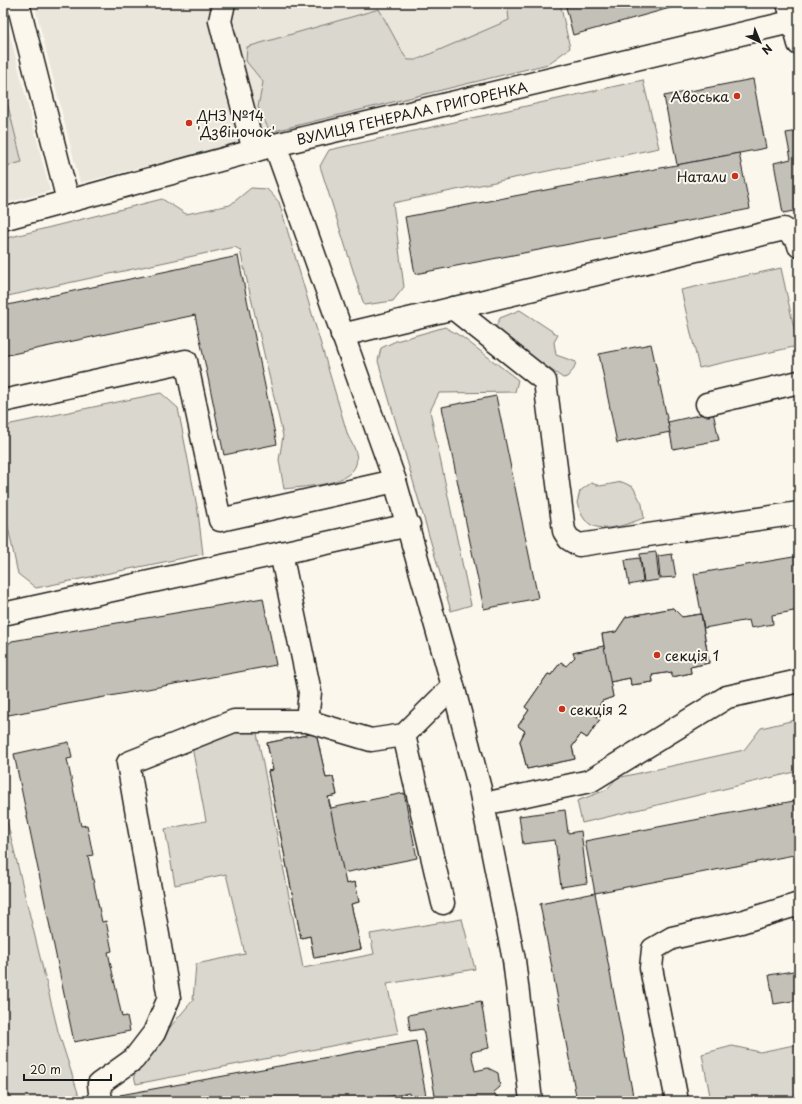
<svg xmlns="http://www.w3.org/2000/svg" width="802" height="1104" viewBox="0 0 802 1104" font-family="'Playpen Sans',sans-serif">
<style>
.built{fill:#eae6dc}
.green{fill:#dad7ce;stroke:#7b7a75}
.building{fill:#c3c0b8;stroke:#1c1c1c}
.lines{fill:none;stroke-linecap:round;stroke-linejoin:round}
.minor-casing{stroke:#1c1c1c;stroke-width:25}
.minor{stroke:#fbf7ec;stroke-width:22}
.poi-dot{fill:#c8321e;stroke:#fbf7ec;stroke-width:1.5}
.labels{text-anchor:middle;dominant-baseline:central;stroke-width:4;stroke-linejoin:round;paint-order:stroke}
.poi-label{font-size:14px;fill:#1c1c1c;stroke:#fbf7ec;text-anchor:start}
.street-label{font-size:14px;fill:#1c1c1c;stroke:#fbf7ec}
</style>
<rect width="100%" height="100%" fill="#fbf7ec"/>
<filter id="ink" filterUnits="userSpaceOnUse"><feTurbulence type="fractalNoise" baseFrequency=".025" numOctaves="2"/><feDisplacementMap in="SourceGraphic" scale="8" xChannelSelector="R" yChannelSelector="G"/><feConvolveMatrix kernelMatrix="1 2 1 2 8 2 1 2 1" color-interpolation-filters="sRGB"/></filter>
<g filter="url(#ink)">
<g class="built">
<polygon points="34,3 532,3 548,64 80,183"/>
<polygon points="3,8 50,191 3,204"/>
</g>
<g class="green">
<polygon points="507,3 560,3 570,48 548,64 270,132 258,107 263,82 246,61 247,47 379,9 404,55 408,60 416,60 509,20"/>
<polygon points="643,80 659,148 393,203 404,287 393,301 364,305 320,166 329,150"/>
<polygon points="6,98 22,162 3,167 3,99"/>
<path d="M251 188 267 189 279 202 348 436C351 442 355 448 356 453 364 486 305 486 284 489L279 460 283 436 240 250 235 247 3 297V239L162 199 186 214 230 205Z"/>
<polygon points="781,268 798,346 699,368 681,290"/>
<polygon points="520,310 558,335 554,342 556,355 576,362 574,369 567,377 563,378 494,330 500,318"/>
<polygon points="445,327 462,337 518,380 515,392 439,393 430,411 471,605 451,611 378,361 381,348 396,341"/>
<polygon points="161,393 178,408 198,512 203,554 36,588 18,574 3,504 3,432 11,424"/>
<path d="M622 482 633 487 642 504 644 518C628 524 599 536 585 520 581 515 579 508 577 503L580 491 591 483 600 486Z"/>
<polygon points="799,719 799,771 582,823 577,801 606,790 617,778 744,750 761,728"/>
<polygon points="235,726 256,728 303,968 374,954 370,934 462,919 475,969 387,984 398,1033 136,1084 133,1071 193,1000 196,964 245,954 226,874 175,885 165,829 206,821 192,747"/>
<polygon points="3,805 58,1031 79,1096 45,1101 3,1101"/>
<polygon points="799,1044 799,1101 711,1101 702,1054 732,1046 760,1052"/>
</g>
<g class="building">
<polygon points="287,3 310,3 288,9"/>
<polygon points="565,3 688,3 573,35"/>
<polygon points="753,79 766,148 677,165 664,96"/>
<polygon points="799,131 799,210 783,213 774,163 791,159 786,133"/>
<polygon points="739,153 750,209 415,274 405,217"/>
<polygon points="238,256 277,444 224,455 195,315 3,356 3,306"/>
<polygon points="651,344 670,432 617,443 599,354"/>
<polygon points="496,396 538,598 484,609 442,407"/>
<polygon points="713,412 719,440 673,449 668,422"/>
<polygon points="656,552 659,580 644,582 640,554"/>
<polygon points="672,554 676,577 660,578 658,556"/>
<polygon points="799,556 799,610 772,615 773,624 751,628 749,620 704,628 694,574"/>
<polygon points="640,558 643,582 629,585 625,560"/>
<polygon points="263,598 276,665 3,716 3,648 12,641"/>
<polygon points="673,608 682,617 701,614 709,663 690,667 691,673 672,677 672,672 652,675 653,682 631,685 630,678 610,682 602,634 616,632 626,617"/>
<polygon points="673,608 682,617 701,614 709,663 690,667 691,673 672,677 672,672 652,675 653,682 631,685 630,678 610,682 613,697 602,701 594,714 600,719 587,738 581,734 572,747 575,759 527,769 520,741 525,731 518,726 529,710 525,707 548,674 551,675 561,662 566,666 575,657 573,653 604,646 602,634 616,632 626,617"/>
<polygon points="604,646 613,697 602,701 594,714 600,719 587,738 581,734 572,747 575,759 527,769 520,741 525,731 518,726 529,710 525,707 548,674 551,675 561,662 566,666 575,657 573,653"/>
<polygon points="316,733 326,778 333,777 337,795 328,797 331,808 404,793 417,858 343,873 346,884 355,882 359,902 351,904 361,949 314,958 310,936 301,938 268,771 273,770 267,743"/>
<polygon points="316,733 326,778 333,777 337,795 328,797 346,884 355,882 359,902 351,904 361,949 314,958 310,936 301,938 268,771 273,770 267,743"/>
<polygon points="69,742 72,758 67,759 81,826 87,825 93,855 88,856 102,922 106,921 112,951 108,952 122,1017 127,1016 130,1031 74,1042 14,754"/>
<polygon points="799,800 799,854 595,893 585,841"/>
<polygon points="565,810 568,833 581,831 587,883 561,887 555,840 523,844 519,816"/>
<polygon points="595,893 634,1101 577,1101 540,904"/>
<polygon points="799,970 799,1000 774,1004 769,975"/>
<polygon points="481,1001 489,1048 471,1052 475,1071 488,1068 498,1073 500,1087 493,1093 502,1101 436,1101 423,1029 410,1031 408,1015"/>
<polygon points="416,1041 426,1096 410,1098 409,1093 367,1101 121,1101 120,1095"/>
</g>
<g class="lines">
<defs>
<g id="minor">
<polyline points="18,3 68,201"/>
<polyline points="224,3 220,21 254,151"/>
<polyline points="788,3 799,44"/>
<polyline points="275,145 395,481 453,686 480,789 514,960 531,1101"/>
<polyline points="3,219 275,145 799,20"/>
<polyline points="453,308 545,381 564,531 569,539 579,545 799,513"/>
<polyline points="342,335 784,229 798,240 799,246"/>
<polyline points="3,401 186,361 220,520 395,481"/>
<polyline points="707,404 799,382"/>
<polyline points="281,553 310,692 307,721"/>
<polyline points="3,612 3,614 409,525"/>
<polyline points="404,735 443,903"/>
<polyline points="484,804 590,781 727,697 799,681"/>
<polyline points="101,1101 99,1084 134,1059 154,1033 169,998 128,763 234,721 307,721 371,740 404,735 453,686"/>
<polyline points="677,1101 651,968 653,949 672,938 741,922 799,904"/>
</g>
</defs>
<use href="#minor" class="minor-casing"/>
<use href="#minor" class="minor"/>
</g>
</g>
<g class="poi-dot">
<circle cx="737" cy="96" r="4"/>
<circle cx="189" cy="123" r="4"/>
<circle cx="735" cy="176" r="4"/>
<circle cx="657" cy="655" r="4"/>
<circle cx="562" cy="709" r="4"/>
</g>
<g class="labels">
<g class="poi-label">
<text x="729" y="96" text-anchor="end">Авоська</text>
<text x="197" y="115">ДНЗ №14<tspan x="197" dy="16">'Дзвіночок'</tspan></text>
<text x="727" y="176" text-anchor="end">Натали</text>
<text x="665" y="655">секція 1</text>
<text x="570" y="709">секція 2</text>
</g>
<g class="street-label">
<text transform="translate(412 113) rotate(-13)">ВУЛИЦЯ ГЕНЕРАЛА ГРИГОРЕНКА</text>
</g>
</g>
<rect width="802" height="1104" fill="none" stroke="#fbf7ec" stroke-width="16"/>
<rect x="8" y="8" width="786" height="1088" fill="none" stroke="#1c1c1c" stroke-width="1.5" filter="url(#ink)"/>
<g transform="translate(760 42) rotate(136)" stroke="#fbf7ec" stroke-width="3" paint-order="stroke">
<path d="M0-3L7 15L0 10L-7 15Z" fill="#1c1c1c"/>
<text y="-6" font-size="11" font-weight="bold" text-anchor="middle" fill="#1c1c1c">N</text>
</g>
<path d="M24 1074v6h87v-6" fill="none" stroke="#1c1c1c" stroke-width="2"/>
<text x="30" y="1074" font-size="12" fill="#1c1c1c" stroke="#fbf7ec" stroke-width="3" paint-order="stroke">20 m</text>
</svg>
